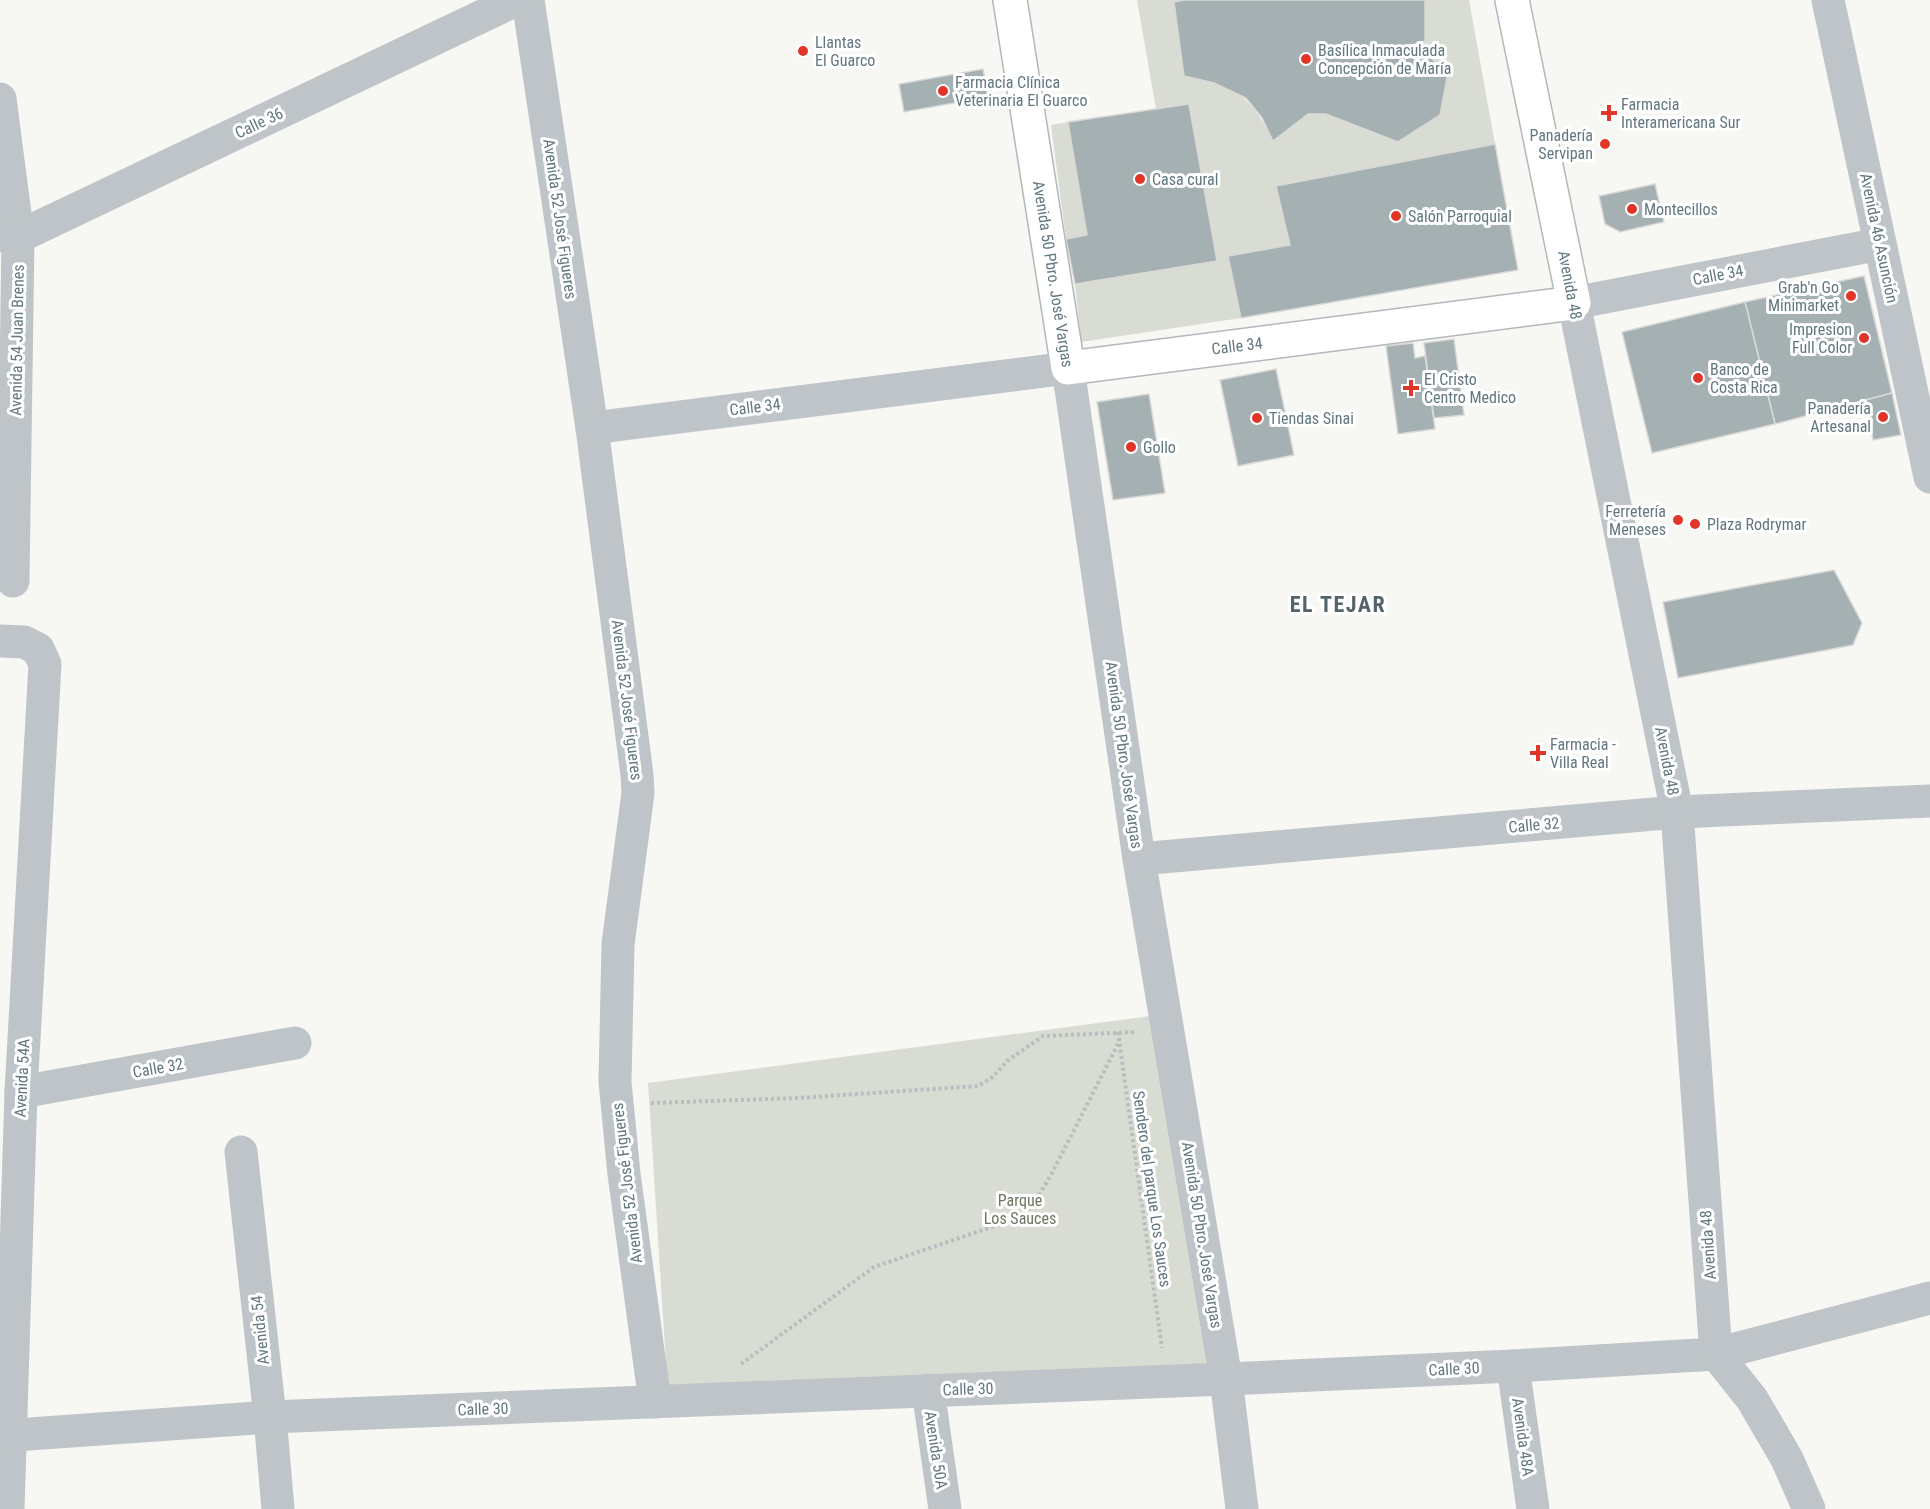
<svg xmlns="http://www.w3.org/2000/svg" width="1930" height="1509" viewBox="0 0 1930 1509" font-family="'Roboto Condensed',sans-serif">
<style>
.green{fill:#d8dcd3}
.building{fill:#a5b0b3;stroke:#d9d8d6;stroke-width:1.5}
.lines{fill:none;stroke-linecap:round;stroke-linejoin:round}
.major-casing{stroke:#b2b8bb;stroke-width:36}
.path{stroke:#b8bdbf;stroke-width:4;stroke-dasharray:3 3;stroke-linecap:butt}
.minor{stroke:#bec4c7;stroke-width:33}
.major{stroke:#fff;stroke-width:33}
.poi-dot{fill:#e23529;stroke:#fff;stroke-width:2}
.labels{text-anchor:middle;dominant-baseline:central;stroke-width:6;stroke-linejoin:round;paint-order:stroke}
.poi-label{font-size:16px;fill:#62777f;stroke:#fff;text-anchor:start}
.street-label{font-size:16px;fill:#62777f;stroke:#fff}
.park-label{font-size:16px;fill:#697761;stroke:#fff}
.district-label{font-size:22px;font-weight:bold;letter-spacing:1.5px;fill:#54646a;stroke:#fff}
</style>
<rect width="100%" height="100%" fill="#f7f7f4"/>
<g class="green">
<path d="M1137 0H1184L1174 3 1184 76C1235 88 1249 92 1273 141L1308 114H1326L1398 142 1440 115 1448 74 1415 44 1425 41V0H1469L1495 144 1277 186 1290 245 1228 256 1241 318 1081 342 1075 284 1216 260 1190 105 1156 109Z"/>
<polygon points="1068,122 1087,235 1066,239 1051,125"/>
<polygon points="1165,1014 1226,1379 668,1394 648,1083"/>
</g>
<g class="building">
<polygon points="1184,0 1425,0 1425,41 1415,44 1448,73 1440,115 1398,142 1326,114 1308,114 1273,141 1262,118 1246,98 1214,83 1184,76 1174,2"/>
<polygon points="983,69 988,97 904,112 899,84"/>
<polygon points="1189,104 1217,261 1075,284 1066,239 1087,235 1068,122"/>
<polygon points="1495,144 1518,270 1241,318 1228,256 1290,245 1276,186"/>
<polygon points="1655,184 1664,222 1620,232 1605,224 1599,196"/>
<polygon points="1864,276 1892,393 1775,424 1745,302"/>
<polygon points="1745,302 1775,424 1652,453 1622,332"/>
<polygon points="1454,339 1464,415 1434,418 1424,343"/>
<polygon points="1413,343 1415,358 1425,356 1435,429 1398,434 1386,346"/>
<polygon points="1276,369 1294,455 1238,466 1220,380"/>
<polygon points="1892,393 1901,435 1873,440 1866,400"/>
<polygon points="1149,394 1165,493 1113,500 1097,402"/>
<polygon points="1834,570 1862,623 1853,645 1678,678 1663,602"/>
</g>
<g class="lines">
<defs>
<polyline id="major" points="1010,0 1068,368 1574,303 1512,0"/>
</defs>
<use href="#major" class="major-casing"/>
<g class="path">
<polyline points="1118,1032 1162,1348"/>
<polyline points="651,1103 798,1098 978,1086 993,1077 1007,1061 1043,1036 1135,1032"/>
<polyline points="741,1364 874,1267 1018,1218 1033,1205 1051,1175 1119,1042"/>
</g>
<g class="minor">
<polyline points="528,0 592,428 637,775 638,793 618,944 615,1082 624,1174 655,1402"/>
<polyline points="1828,0 1930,477"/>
<polyline points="0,99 18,237 13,581"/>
<polyline points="0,236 18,237 516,0"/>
<polyline points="592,428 1068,368 1139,859 1226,1379 1242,1509"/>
<polyline points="0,641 24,642 38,649 45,664 21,1092 8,1509"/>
<polyline points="1139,859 1677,812 1930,801"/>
<polyline points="21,1092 295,1043"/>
<polyline points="241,1152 270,1417 278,1509"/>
<polyline points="1513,1366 1533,1509"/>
<polyline points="928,1390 945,1509"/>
<polyline points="0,1436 270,1417 1226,1379 1513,1366 1716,1354 1930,1298"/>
<polyline points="1809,1509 1787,1459 1752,1399 1716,1354 1677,812 1574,303 1880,244"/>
</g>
<use href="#major" class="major"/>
</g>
<g class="poi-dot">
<circle cx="803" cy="51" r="6"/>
<circle cx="1306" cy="59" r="6"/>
<circle cx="943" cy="91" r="6"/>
<path d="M1606 104h6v6h6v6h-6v6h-6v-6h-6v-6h6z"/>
<circle cx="1605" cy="144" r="6"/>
<circle cx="1140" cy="179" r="6"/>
<circle cx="1632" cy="209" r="6"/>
<circle cx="1396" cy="216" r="6"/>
<circle cx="1851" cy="296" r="6"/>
<circle cx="1864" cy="338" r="6"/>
<circle cx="1698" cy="378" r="6"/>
<path d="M1408 379h6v6h6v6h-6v6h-6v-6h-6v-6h6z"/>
<circle cx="1883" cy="417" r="6"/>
<circle cx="1257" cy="418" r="6"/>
<circle cx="1131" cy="447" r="6"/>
<circle cx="1678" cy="520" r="6"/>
<circle cx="1695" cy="524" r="6"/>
<path d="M1535 744h6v6h6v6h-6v6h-6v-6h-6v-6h6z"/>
</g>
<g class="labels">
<g class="poi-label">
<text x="815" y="42">Llantas<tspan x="815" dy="18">El Guarco</tspan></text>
<text x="1318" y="50">Basílica Inmaculada<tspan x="1318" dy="18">Concepción de María</tspan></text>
<text x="955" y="82">Farmacia Clínica<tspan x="955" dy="18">Veterinaria El Guarco</tspan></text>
<text x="1621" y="104">Farmacia<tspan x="1621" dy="18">Interamericana Sur</tspan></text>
<text x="1593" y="135" text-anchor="end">Panadería<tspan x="1593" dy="18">Servipan</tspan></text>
<text x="1152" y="179">Casa cural</text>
<text x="1644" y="209">Montecillos</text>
<text x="1408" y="216">Salón Parroquial</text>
<text x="1839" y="287" text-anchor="end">Grab'n Go<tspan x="1839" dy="18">Minimarket</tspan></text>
<text x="1852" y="329" text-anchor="end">Impresion<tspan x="1852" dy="18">Full Color</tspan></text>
<text x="1710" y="369">Banco de<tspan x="1710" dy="18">Costa Rica</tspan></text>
<text x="1424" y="379">El Cristo<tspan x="1424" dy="18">Centro Medico</tspan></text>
<text x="1871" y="408" text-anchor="end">Panadería<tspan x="1871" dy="18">Artesanal</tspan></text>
<text x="1269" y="418">Tiendas Sinai</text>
<text x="1143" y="447">Gollo</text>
<text x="1666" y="511" text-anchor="end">Ferretería<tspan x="1666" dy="18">Meneses</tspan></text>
<text x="1707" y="524">Plaza Rodrymar</text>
<text x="1550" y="744">Farmacia -<tspan x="1550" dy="18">Villa Real</tspan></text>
</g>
<g class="street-label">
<text transform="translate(259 123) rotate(-25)">Calle 36</text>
<text transform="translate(560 219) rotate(82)">Avenida 52 José Figueres</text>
<text transform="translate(1879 238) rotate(78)">Avenida 46 Asunción</text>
<text transform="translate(1053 274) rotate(81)">Avenida 50 Pbro. José Vargas</text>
<text transform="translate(1718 275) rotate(-11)">Calle 34</text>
<text transform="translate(1570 285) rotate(79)">Avenida 48</text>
<text transform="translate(17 340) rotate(-89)">Avenida 54 Juan Brenes</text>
<text transform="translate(1237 346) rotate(-7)">Calle 34</text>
<text transform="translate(755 407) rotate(-7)">Calle 34</text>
<text transform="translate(627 700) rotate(83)">Avenida 52 José Figueres</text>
<text transform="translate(1124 755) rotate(82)">Avenida 50 Pbro. José Vargas</text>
<text transform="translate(1667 761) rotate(79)">Avenida 48</text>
<text transform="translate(1534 825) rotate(-5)">Calle 32</text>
<text transform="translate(158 1068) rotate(-10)">Calle 32</text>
<text transform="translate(22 1078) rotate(-87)">Avenida 54A</text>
<text transform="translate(627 1183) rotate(-97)">Avenida 52 José Figueres</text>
<text transform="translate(1152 1189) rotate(82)">Sendero del parque Los Sauces</text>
<text transform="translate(1202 1235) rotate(81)">Avenida 50 Pbro. José Vargas</text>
<text transform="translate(1708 1245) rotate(-94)">Avenida 48</text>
<text transform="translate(260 1330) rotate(-96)">Avenida 54</text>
<text transform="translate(1454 1369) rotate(-3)">Calle 30</text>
<text transform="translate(968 1389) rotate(-2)">Calle 30</text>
<text transform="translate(483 1409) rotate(-2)">Calle 30</text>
<text transform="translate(1523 1437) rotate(82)">Avenida 48A</text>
<text transform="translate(936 1450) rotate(81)">Avenida 50A</text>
</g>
<g class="park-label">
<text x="1020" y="1200">Parque<tspan x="1020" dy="18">Los Sauces</tspan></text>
</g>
<g class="district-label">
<text x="1338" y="604">EL TEJAR</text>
</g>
</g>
</svg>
